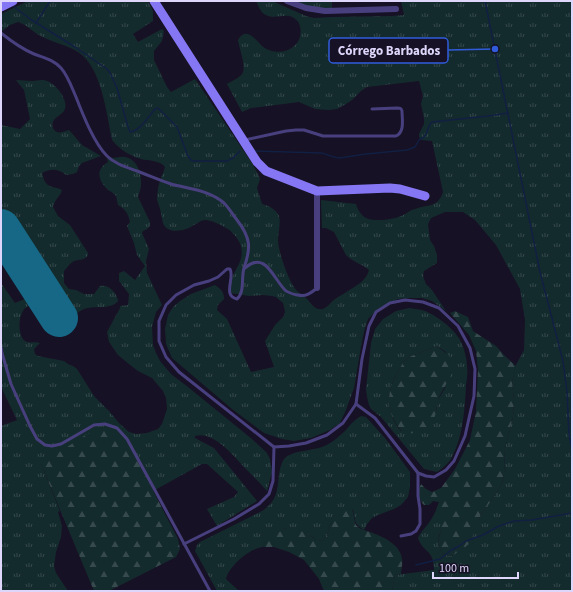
<svg xmlns="http://www.w3.org/2000/svg" width="573" height="592" viewBox="0 0 573 592" font-family="'Source Sans 3',sans-serif">
<style>
.grass{fill:url(#grass-tufts);fill-rule:evenodd}
.forest{fill:url(#forest-firs)}
.lines{fill:none;stroke-linecap:round;stroke-linejoin:round}
.stream{stroke:#111f43;stroke-width:1.5}
.runway{stroke:#166886;stroke-width:38}
.lane{stroke:#48407e;stroke-width:3}
.street{stroke:#48407e;stroke-width:6}
.secondary{stroke:#8576f3;stroke-width:9}
.leader{fill:none;stroke:#305cdc;stroke-width:1.5}
.callout-dot{fill:#305cdc;stroke:#161124;stroke-width:1.5}
.callout{fill:#161124;stroke:#305cdc;stroke-width:1.5}
.callout-label{font-size:13px;text-anchor:middle;font-weight:bold;fill:#ded7fb}
</style>
<defs>
<pattern id="grass-tufts" width="24" height="20" patternUnits="userSpaceOnUse"><rect width="24" height="20" fill="#142b2d"/><path d="M3 7l-1-3M5 7V3M7 7l1-3M15 17l-1-3M17 17v-4M19 17l1-3" fill="none" stroke="#36494c"/></pattern>
<pattern id="forest-firs" width="22" height="20" patternUnits="userSpaceOnUse"><rect width="22" height="20" fill="#142b2d"/><path d="M5 1l3.5 6h-7zM16 11l3.5 6h-7z" fill="#36494c"/></pattern>
</defs>
<rect width="100%" height="100%" fill="#161124"/>
<g class="grass">
<path d="M28 1H148L153 11V21L133 34 138 42 162 29 164 31 162 41 154 51V60L167 87 171 92 195 79 252 163 259 176 260 179 257 188 262 204C269 206 276 209 279 216 281 223 278 233 278 240 278 251 289 283 297 291 300 294 304 296 307 299 312 304 315 311 323 309 328 307 331 302 335 299 339 296 344 294 348 291 356 286 367 280 369 270 362 264 353 262 346 255L334 232 326 228H322L321 200 356 204C357 208 359 212 362 215 368 223 393 220 401 216 406 214 410 210 415 209 428 204 438 208 443 192L432 141 422 140 419 137V134L424 124V118L421 104 423 96 419 81 367 87 361 91 352 100 346 104 337 109 329 110 315 109 299 102 251 108 242 112 227 84C232 81 239 78 242 74 247 67 239 48 238 40 246 26 255 39 262 46 270 53 285 54 293 47 302 41 304 24 294 18 286 12 274 21 264 14 260 11 258 5 256 1H272L306 16 314 18 332 17 392 16 404 15 401 1H572V591H392L395 575 434 570C434 549 423 553 418 538 420 533 424 529 428 524 431 520 434 515 436 510 439 516 443 524 441 531 441 533 439 535 439 537 437 544 440 550 445 555L452 556 457 552 474 531 481 514 492 500 502 483 504 475 505 448 513 417 514 400 512 382 516 365 524 350 525 320 520 289 496 245 475 220 463 212H445L431 218 428 224 430 240 434 246 437 255V263L424 271 423 276 426 284 432 290 446 311 432 301 422 298H410L398 299 389 303 378 309 368 319 365 328 362 341 354 388 346 410 340 423 330 430 311 438 294 441 282 439 264 433 232 409 172 358 166 344 165 329 168 315 173 307 180 301 191 294 215 285C221 289 224 292 224 299L218 305 217 310 227 319 251 372 274 367 265 341 275 325 284 316 285 311 283 303 276 297 272 296 263 295 249 296 231 293C231 288 230 283 232 278 237 265 244 261 241 246 239 239 232 231 226 228 220 224 213 221 206 220 200 220 195 225 189 228 181 231 167 234 163 223 162 220 162 216 161 214 161 210 157 201 157 199 157 195 158 186 160 181 161 176 164 172 165 167 160 160 149 161 141 159 130 156 119 149 112 140 107 115 102 73 83 56 74 47 58 44 47 39 42 37 37 34 33 31 28 27 24 24 18 22L10 25 1 32V14Z"/>
<polygon points="286,1 332,1 332,9 323,10"/>
<path d="M16 80C21 80 26 81 32 81 37 81 42 79 47 81 56 84 70 101 64 111 61 115 55 117 53 122 52 124 52 125 53 128 56 135 63 132 69 130L82 145 101 156 82 163 79 166 77 172 73 174 66 175C57 168 51 169 42 173 43 176 44 181 46 183 49 188 57 187 62 190 60 197 54 200 53 207L58 216 70 225 88 253V255C84 261 80 259 74 261 70 263 67 268 64 271V283L69 289 76 290 84 294H94L100 286C109 284 117 293 118 301 110 311 94 304 82 310 80 311 74 315 72 317 64 325 70 336 53 330L51 327V324L50 320C47 319 43 318 40 316 36 312 36 308 30 305 27 307 24 308 23 311 18 318 18 336 25 341 29 344 35 341 40 343L34 349 35 354 38 356 64 361 68 364 73 366 77 369 94 396 109 411 119 423 129 432 136 434 147 433 158 429 162 424 167 409 166 398 163 391 152 378 138 371 129 364 118 355 109 342 107 332 120 308V306L128 305 129 294 119 281V273L124 271 135 280 145 266 137 255 134 243 127 226 130 222C128 213 126 210 118 205 117 202 117 198 116 196 114 193 111 192 108 190 98 180 95 170 108 162L107 157 106 156C108 157 110 157 112 158 116 158 121 156 125 157 137 159 142 174 141 185 141 189 139 193 138 197L150 222V226L147 229 143 231 142 233 149 249 146 261 147 273 162 305 156 312 152 327 153 345 156 353 160 361 171 374 188 387 252 439 267 453 270 459 272 472 267 491C259 482 251 474 243 466 232 454 213 431 195 436V438L214 448 257 501 217 526 207 509 234 497 238 492 207 464H202L153 491 132 450 41 464 60 511 58 512 62 526 61 537 56 552 54 566 56 573 68 591H1V426L17 420 1 387V283L15 303C24 299 35 295 44 297L56 319 69 312 1 209V125L20 129 30 119 24 90Z"/>
<path d="M409 308C413 309 418 309 422 310 433 313 452 327 458 337 463 343 467 358 467 366 468 372 467 379 466 385 465 408 463 436 452 457 449 463 443 468 437 472L424 469 381 417 371 409 369 405 367 397 366 389 371 343 375 329 383 319 396 311ZM437 346 446 352 445 388 438 400 437 408 432 422 425 428 401 431C385 412 386 390 399 370 401 367 403 362 405 360 410 355 429 350 437 346Z"/>
<path d="M361 416 366 417 385 438 410 472V487L408 497 401 505 394 509 378 515 372 518 367 524 364 530C353 523 356 521 353 510L348 508C341 512 334 516 331 523 327 531 330 534 322 541L317 540 300 530 286 528 265 542 263 547C250 548 229 566 226 579L239 591H217L195 551 197 545 200 542 262 511C278 500 277 491 279 474 280 469 281 463 284 459 292 450 311 451 322 447 331 444 338 437 345 431 350 425 354 420 361 416Z"/>
</g>
<g class="forest">
<polygon points="455,311 468,317 473,331 496,346 504,355 516,366 512,382 514,400 513,417 505,448 504,475 502,483 492,500 481,514 470,543 464,548 452,556 445,555 441,550 438,543 439,538 441,531 441,525 436,510 439,502 433,501 429,505 424,505 422,503 419,498 419,488 421,484 426,489 432,492 441,488 455,469 470,440 476,411 478,370 476,351 469,335 450,313"/>
<path d="M437 346C442 351 450 354 452 361 456 372 443 388 439 398 436 406 437 415 432 423 426 430 413 435 404 433 399 429 396 424 393 418 385 400 390 385 400 368 402 365 403 362 405 360 410 355 429 350 437 346Z"/>
<path d="M110 430C123 433 125 439 132 450L178 539 180 549 176 557 109 591H94L41 464 87 434 99 431Z"/>
<path d="M351 507C354 512 354 521 356 525 359 529 365 530 370 532 382 536 401 545 402 559 403 564 401 570 401 574L395 575 392 591H324L319 579 304 560 289 552 274 547H263C265 540 270 537 276 534 280 532 283 529 287 528 301 525 310 540 322 541 330 534 327 531 331 523 334 515 343 509 351 507Z"/>
</g>
<g class="lines">
<g class="stream">
<polyline points="485,1 540,272 563,361 567,392 569,435 572,449"/>
<path d="M12 5 30 19 75 47 107 69 110 73 117 88 128 127 130 132C140 131 149 116 155 109L158 108 177 127 188 156 191 160 193 161H227L233 158 240 151"/>
<polyline points="36,23 50,1"/>
<polyline points="254,151 322,153 334,157 339,158 366,154 407,150 415,147 419,140 424,137 426,134 430,124 432,122 488,116 508,113"/>
<polyline points="416,565 440,559 450,551 459,546 466,541 483,535 499,526 514,521 532,520 572,513"/>
</g>
<polyline class="runway" points="1,228 59,318"/>
<g class="lane">
<path d="M1 33C11 41 22 49 34 54 44 58 54 60 61 68 68 76 72 88 76 97 83 115 94 143 107 156 115 164 126 167 137 171 148 175 159 180 171 184 189 189 209 190 224 203 229 208 233 215 237 220 251 238 251 248 244 268 241 278 245 292 237 299 222 296 235 278 230 269H227L218 277 209 281 194 285 176 295 166 305 159 321V341L166 357 179 372 274 447"/>
<path d="M245 140 286 131 296 130H304L323 136H396C405 132 402 119 402 111 401 108 400 108 397 108L372 109"/>
<path d="M245 268C266 250 273 279 286 291 290 293 294 295 298 295 306 297 311 293 317 288"/>
<polyline points="1,347 2,353 11,384 30,426 37,439 45,445 52,446 61,444 94,425 105,424 117,428 127,439 210,591"/>
<polyline points="356,404 375,418 418,473 418,496 420,509 420,524 416,531 411,534 401,536"/>
<polyline points="184,544 234,519 259,504 269,494 273,481 274,447 289,446 306,443 327,435 343,423 356,404 362,359 369,326 376,312 390,303 405,300 423,302 439,308 458,326 470,348 475,369 474,396 465,436 454,461 446,470 434,477 426,476 418,473"/>
</g>
<g class="street">
<polyline points="287,1 306,8 325,11 396,9"/>
<polyline points="317,191 317,288"/>
</g>
<g class="secondary">
<polyline points="154,1 257,162 266,171 317,191 390,188 400,189 425,196"/>
<polyline points="1,7 13,1"/>
</g>
</g>
<path class="leader" d="M495 49L448 50"/>
<circle class="callout-dot" cx="495" cy="49" r="4"/>
<rect class="callout" x="329" y="38" width="119" height="25" rx="4"/>
<g class="callout-label">
<text x="389" y="55">Córrego Barbados</text>
</g>
<rect width="573" height="592" fill="none" stroke="#ded7fb" stroke-width="4"/>
<path d="M433 572v6h85v-6" fill="none" stroke="#ded7fb" stroke-width="2"/>
<text x="439" y="572" font-size="12" fill="#ded7fb" stroke="#161124" stroke-width="3" paint-order="stroke">100 m</text>
</svg>
